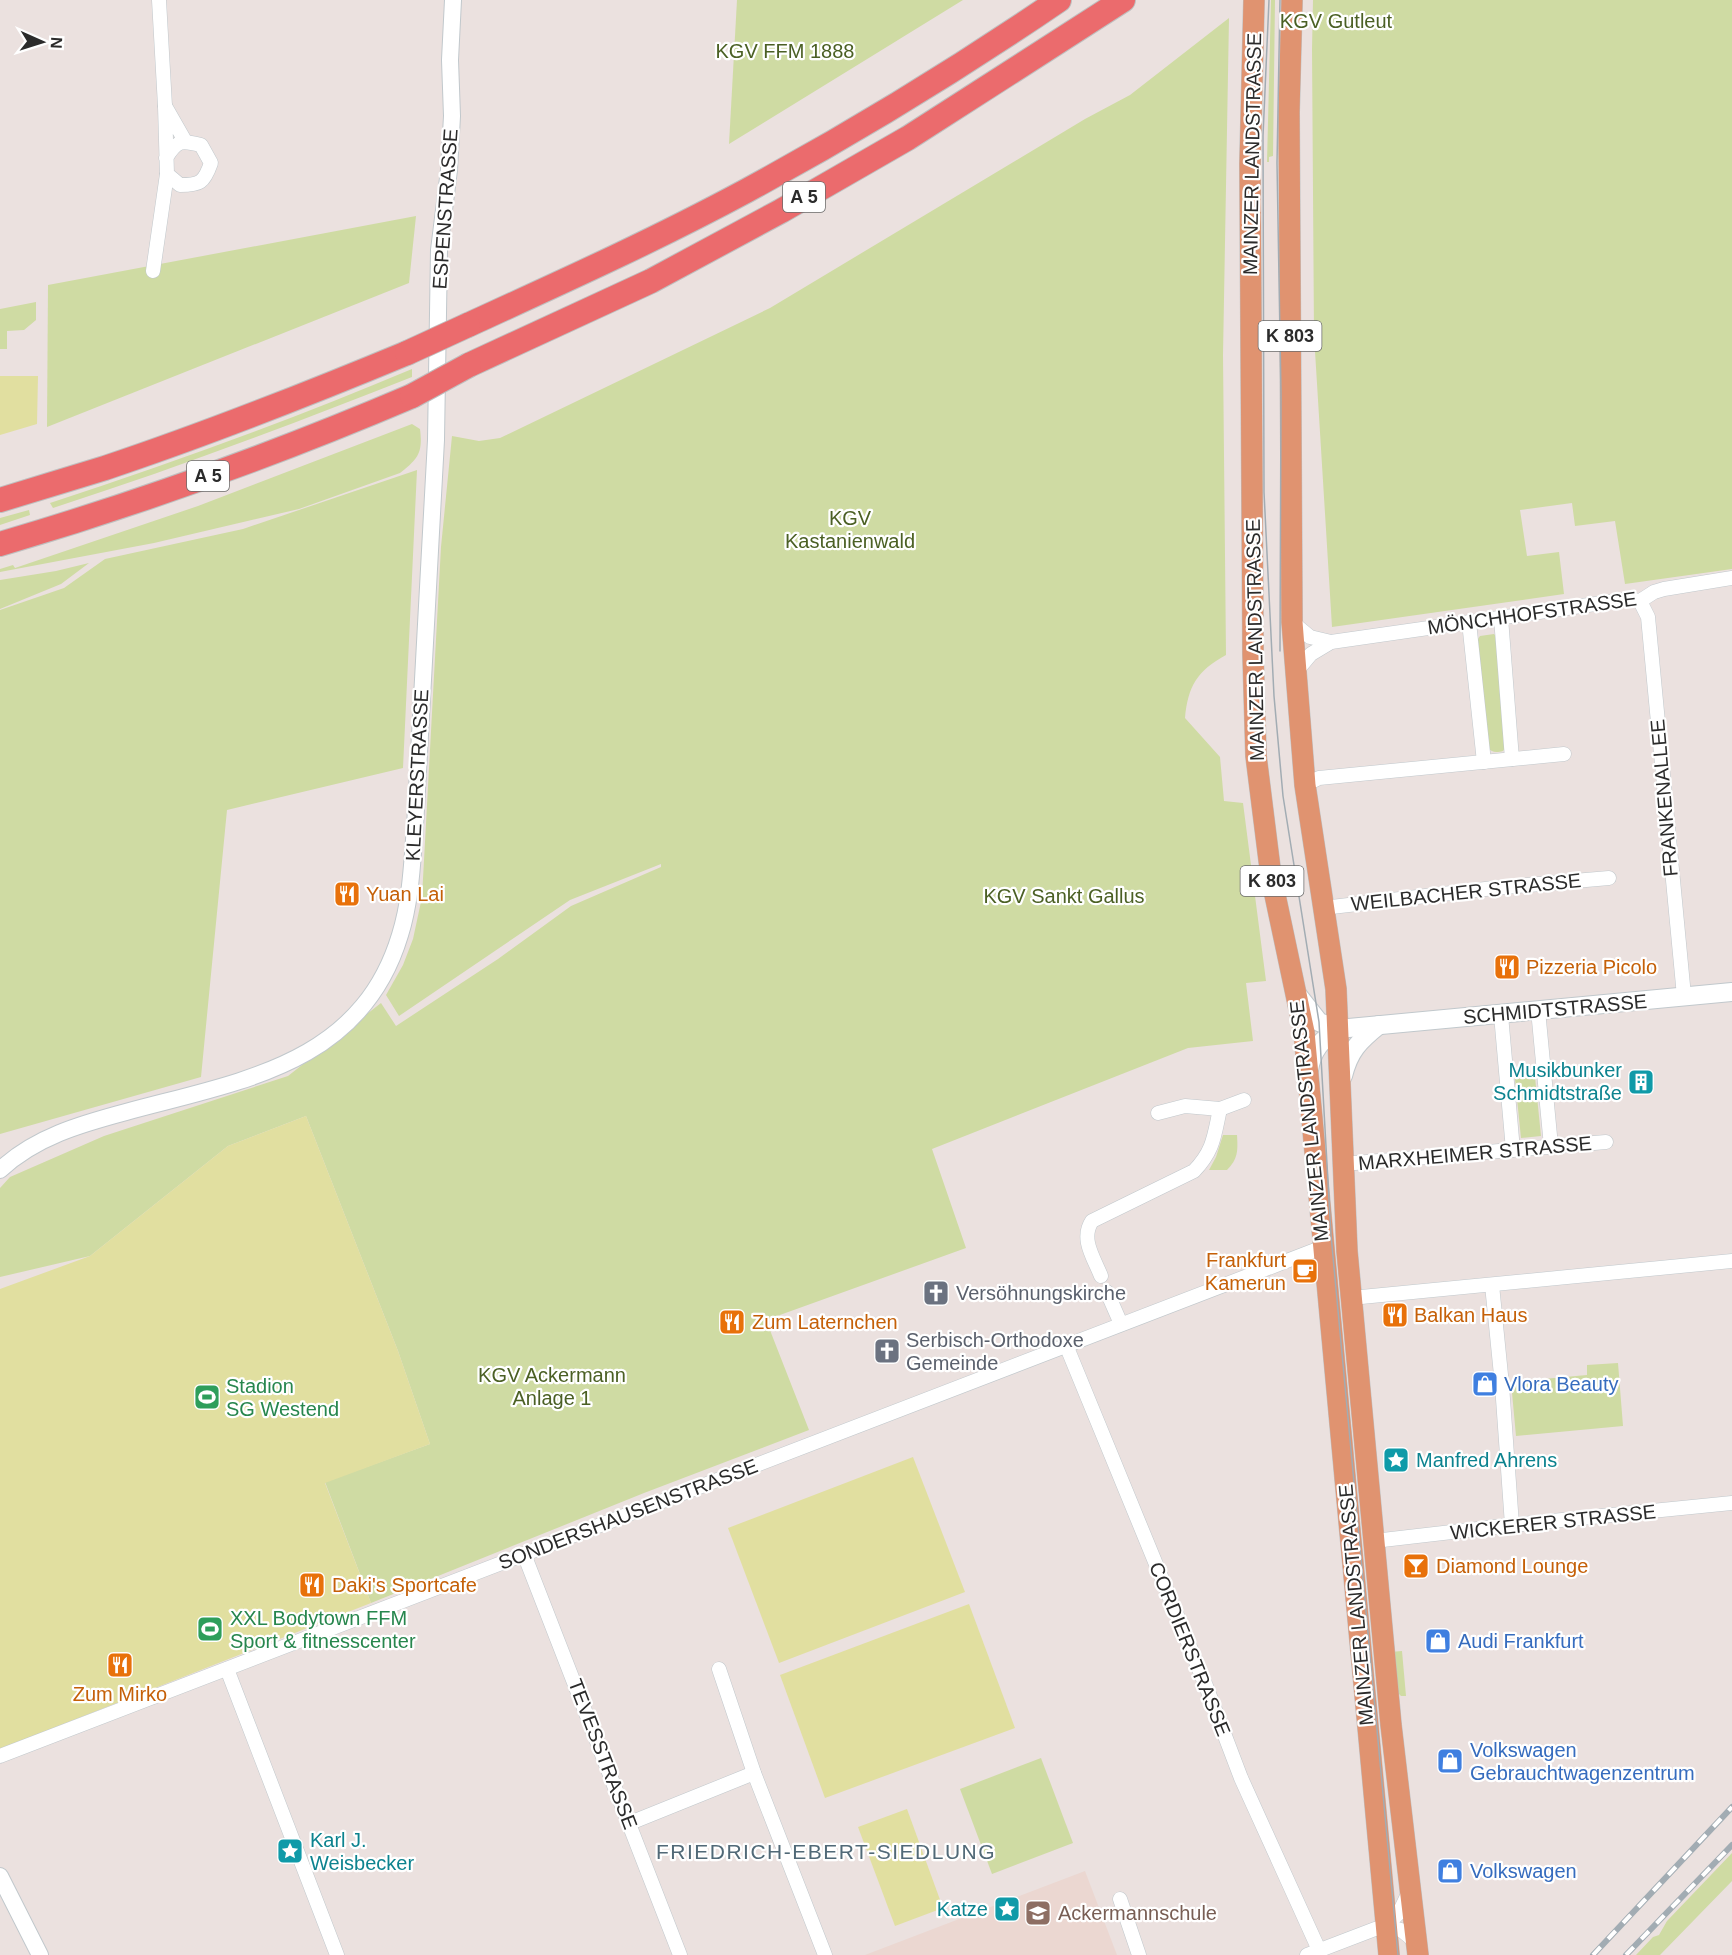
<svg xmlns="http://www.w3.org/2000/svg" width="1732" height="1955" viewBox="0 0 1732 1955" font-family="Helvetica,sans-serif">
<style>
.education{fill:#ebd7d1}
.green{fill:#cfdba3}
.pitch{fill:#e1dfa0}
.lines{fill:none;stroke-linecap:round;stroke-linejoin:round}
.minor-casing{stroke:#c1c8cc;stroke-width:15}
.tertiary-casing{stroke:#c1c8cc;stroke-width:18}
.secondary-casing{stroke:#c1c8cc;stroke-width:20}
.primary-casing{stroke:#bfbfbf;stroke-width:22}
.motorway-casing{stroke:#bfbfbf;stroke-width:26}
.minor{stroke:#fff;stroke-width:14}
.tertiary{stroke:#fff;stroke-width:16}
.secondary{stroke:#fff;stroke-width:18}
.primary{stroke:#e09370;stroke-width:21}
.motorway{stroke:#eb6b6d;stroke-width:24}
.tram{stroke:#a2acb3;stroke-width:1.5}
.rail-casing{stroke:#a2acb3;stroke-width:6}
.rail{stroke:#fff;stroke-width:4;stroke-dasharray:11;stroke-linecap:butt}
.motorway-bridge-casing{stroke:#bfbfbf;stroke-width:26;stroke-linecap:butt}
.motorway-bridge{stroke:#eb6b6d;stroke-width:24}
.labels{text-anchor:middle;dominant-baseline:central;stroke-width:4.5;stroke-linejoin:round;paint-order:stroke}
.shield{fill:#fff;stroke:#6b6b6b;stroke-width:1.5}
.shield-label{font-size:18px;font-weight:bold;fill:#2b2b2b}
.park-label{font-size:20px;fill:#4b6024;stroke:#fff}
.street-label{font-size:20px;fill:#2b2b2b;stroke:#fff}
.food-label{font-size:20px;fill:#c56008;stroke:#fff;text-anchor:start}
.culture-label{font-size:20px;fill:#0d838f;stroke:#fff;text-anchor:end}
.worship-label{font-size:20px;fill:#5b616d;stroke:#fff;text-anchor:start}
.shop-label{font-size:20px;fill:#366cbe;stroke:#fff;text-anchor:start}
.leisure-label{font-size:20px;fill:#27864d;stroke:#fff;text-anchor:start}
.education-label{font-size:20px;fill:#785e54;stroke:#fff;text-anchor:start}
.neighbourhood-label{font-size:21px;letter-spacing:1.5px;fill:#516977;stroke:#fff}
</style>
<rect width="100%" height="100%" fill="#ebe1df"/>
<polygon class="education" points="1085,1871 1117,1955 865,1955"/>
<g class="green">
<polygon points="737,0 963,0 729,144"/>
<polygon points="1271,0 1275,0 1273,156 1269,157 1269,162 1267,162"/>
<polygon points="1313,0 1732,0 1732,569 1625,584 1615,521 1575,526 1572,503 1520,510 1527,556 1559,552 1564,594 1332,627 1314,335 1312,49"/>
<path d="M1229 18 1223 355 1226 655C1197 671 1188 686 1185 718L1220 757 1224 801 1243 803 1266 981 1246 983 1253 1041 1188 1048 932 1149 966 1248 766 1320 809 1430 644 1493 371 1603 325 1482 430 1444 398 1351 306 1116 228 1146 90 1256 0 1277V1188L10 1177 104 1136 288 1076 381 1003 396 1026 498 959 571 906 661 867V864L570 900 399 1016 386 995 403 965 413 939 422 897 441 547 452 436 479 441 500 438 770 308 1085 119 1130 95Z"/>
<polygon points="416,216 409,283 47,427 48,285"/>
<polygon points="36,302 36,320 24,330 7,331 7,349 0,349 0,309"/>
<path d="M412 369V377C293 424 174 469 53 508L50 503C173 463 293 419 412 369Z"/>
<path d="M412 424 420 429C423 453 418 459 400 473L299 509 154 543 0 572V569L13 565 15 568 198 506Z"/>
<polygon points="417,470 403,768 227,810 201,1077 0,1134 0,610 64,588 105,559 243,529"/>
<polygon points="29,510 30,515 0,525 0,518"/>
<polygon points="89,563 61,584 0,609 0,580 56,571"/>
<path d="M1494 634 1499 640 1508 743 1503 751C1495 753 1492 752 1486 747L1476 642 1480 636Z"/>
<polygon points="1535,1077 1541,1136 1521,1138 1515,1079"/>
<path d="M1223 1135H1237C1238 1151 1238 1159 1227 1170H1209L1216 1157Z"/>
<polygon points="1618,1363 1623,1426 1516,1436 1511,1382 1587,1375 1587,1365"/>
<polygon points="1402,1651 1406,1696 1401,1696 1398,1693 1390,1652"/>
<polygon points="1041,1758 1073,1843 992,1874 960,1789"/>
<polygon points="1732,1853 1732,1881 1660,1955 1636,1955 1653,1937 1659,1935 1667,1921"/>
</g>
<g class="pitch">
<polygon points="0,376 38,376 37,424 0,435"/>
<polygon points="306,1116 398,1351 430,1444 325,1483 371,1603 0,1749 0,1289 90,1256 228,1146"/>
<polygon points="913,1457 965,1592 779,1663 728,1528"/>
<polygon points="969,1604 1015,1728 825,1798 780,1675"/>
<polygon points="907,1809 943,1908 895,1926 858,1827"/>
</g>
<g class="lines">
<defs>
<g id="minor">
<polyline points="159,0 165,106"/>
<path d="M166 158C177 140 181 140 201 145L211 163C204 183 200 185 180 185L167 174 165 106 185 141"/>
<polyline points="153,271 167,174"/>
<polyline points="1640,601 1648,617 1684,996"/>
<polyline points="1501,618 1512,759"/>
<polyline points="1292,622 1310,637 1331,642"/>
<polyline points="1469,622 1484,762"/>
<polyline points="1295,673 1311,654 1331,642 1630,599 1640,601 1654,592 1664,589 1732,578"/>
<polyline points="1305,785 1319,778 1564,754"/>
<polyline points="1323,908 1494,888 1609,878"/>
<polyline points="1538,1010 1551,1146"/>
<polyline points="1501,1015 1513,1150"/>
<polyline points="1158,1113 1185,1106 1220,1109 1244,1100"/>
<polyline points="1343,1164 1606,1142"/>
<path d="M1101 1276C1094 1258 1080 1239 1092 1221L1194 1171C1214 1150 1214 1136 1220 1109"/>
<polyline points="1492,1285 1502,1385 1512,1525"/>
<polyline points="1107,1292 1121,1324"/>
<polyline points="1351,1298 1732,1261"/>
<polyline points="1066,1345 1206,1686 1241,1778 1319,1950"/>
<polyline points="1374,1541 1512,1525 1732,1503"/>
<polyline points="524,1554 680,1955"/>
<polyline points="227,1669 337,1955"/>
<polyline points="719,1669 754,1773 825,1955"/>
<polyline points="0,1756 1323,1247"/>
<polyline points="630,1823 754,1773"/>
<polyline points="1120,1899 1139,1955"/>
<polyline points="1386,1926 1401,1930 1417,1943"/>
<polyline points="1307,1955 1375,1929 1386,1926 1399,1913 1409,1892"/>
</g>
<g id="tertiary">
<path d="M0 1170C35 1137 81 1124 126 1112 240 1081 361 1065 400 935 411 900 412 863 415 827L436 440 439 250 449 170 452 116 450 60 453 0"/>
<polyline points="0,1876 40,1955"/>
</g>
<g id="secondary">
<polyline points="1297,994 1319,1022 1338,1029 1732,992"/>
<path d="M1309 1070C1312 1050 1322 1039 1338 1029"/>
<path d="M1343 1076C1349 1051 1359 1041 1379 1025"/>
</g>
<g id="primary">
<polyline points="1254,0 1250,164 1253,654 1256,756 1271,876 1304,1032 1389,1955"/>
<polyline points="1292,0 1289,112 1292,622 1305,785 1336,989 1347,1251 1391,1725 1418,1955"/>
</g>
<g id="motorway">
<path d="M468 325C562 282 655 240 746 191 853 133 958 69 1059 0"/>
<polyline points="469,365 651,281 781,211 908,138 1123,0"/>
<path d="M0 500C35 489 70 479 105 468 207 434 308 394 407 353"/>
<path d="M0 544C140 503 278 453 412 396"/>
</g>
</defs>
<use href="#minor" class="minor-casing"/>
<use href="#tertiary" class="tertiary-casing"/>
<use href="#secondary" class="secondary-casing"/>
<use href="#primary" class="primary-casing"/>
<use href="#motorway" class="motorway-casing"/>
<use href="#minor" class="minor"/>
<use href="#tertiary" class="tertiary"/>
<use href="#secondary" class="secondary"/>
<use href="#primary" class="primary"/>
<use href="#motorway" class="motorway"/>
<g class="tram">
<polyline points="1269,0 1263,136 1264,492 1274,696 1283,796 1319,1022 1331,1235 1398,1955"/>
<polyline points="1280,0 1277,163 1281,394 1280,651"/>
</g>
<defs>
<g id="rail">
<polyline points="1593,1955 1732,1807"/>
<polyline points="1626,1955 1732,1845"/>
</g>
</defs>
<use href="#rail" class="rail-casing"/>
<use href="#rail" class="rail"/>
<defs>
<g id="motorway-bridge">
<polyline points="407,353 468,325"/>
<polyline points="412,396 469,365"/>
</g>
</defs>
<use href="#motorway-bridge" class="motorway-bridge-casing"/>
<use href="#motorway-bridge" class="motorway-bridge"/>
</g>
<defs>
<symbol id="restaurant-square" viewBox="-11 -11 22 22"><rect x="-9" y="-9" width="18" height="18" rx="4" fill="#e8710a" stroke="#fff"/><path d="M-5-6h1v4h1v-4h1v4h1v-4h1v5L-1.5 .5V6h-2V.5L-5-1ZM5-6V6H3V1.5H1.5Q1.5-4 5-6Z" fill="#fff"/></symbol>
<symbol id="building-square" viewBox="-11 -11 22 22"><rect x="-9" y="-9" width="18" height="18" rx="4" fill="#0f9aa8" stroke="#fff"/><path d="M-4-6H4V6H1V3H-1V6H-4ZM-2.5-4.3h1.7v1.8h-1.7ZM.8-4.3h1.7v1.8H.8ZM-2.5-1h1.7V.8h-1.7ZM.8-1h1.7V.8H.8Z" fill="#fff"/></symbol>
<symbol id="cafe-square" viewBox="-11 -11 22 22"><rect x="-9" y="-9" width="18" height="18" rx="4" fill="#e8710a" stroke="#fff"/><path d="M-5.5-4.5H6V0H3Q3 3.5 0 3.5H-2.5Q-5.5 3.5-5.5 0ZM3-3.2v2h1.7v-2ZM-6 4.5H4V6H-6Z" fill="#fff"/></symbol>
<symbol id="church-square" viewBox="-11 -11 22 22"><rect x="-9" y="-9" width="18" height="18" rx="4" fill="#6b7280" stroke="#fff"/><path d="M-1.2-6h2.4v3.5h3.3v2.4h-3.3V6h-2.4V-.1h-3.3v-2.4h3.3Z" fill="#fff"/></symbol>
<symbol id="shop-square" viewBox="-11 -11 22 22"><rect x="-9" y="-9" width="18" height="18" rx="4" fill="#3f7fe0" stroke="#fff"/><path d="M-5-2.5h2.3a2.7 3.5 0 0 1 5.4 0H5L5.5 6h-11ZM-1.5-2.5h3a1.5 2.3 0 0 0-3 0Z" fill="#fff"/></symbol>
<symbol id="stadium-square" viewBox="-11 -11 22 22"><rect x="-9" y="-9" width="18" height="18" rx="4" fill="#2e9e5b" stroke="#fff"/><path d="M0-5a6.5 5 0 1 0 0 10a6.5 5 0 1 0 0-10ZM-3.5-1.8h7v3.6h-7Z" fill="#fff"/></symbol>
<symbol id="sight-square" viewBox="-11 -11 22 22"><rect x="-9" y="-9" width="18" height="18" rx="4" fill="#0f9aa8" stroke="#fff"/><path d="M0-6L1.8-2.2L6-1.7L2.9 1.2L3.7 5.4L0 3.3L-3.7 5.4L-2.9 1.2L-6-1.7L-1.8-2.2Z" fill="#fff"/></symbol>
<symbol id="bar-square" viewBox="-11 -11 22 22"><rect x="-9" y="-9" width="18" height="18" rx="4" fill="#e8710a" stroke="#fff"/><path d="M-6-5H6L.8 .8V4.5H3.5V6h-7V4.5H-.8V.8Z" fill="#fff"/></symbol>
<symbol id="school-square" viewBox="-11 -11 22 22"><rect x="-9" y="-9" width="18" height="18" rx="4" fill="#8d6e63" stroke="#fff"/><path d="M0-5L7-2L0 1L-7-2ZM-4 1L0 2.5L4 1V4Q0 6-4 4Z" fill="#fff"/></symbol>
</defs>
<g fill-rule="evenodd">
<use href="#restaurant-square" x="332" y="879" width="30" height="30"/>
<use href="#restaurant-square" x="1492" y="952" width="30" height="30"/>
<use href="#building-square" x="1626" y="1067" width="30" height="30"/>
<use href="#cafe-square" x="1290" y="1256" width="30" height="30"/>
<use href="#church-square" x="921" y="1278" width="30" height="30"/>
<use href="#restaurant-square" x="1380" y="1300" width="30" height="30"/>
<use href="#restaurant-square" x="717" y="1307" width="30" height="30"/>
<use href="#church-square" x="872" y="1336" width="30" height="30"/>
<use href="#shop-square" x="1470" y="1369" width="30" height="30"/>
<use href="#stadium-square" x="192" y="1382" width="30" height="30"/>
<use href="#sight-square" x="1381" y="1445" width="30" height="30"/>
<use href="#bar-square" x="1401" y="1551" width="30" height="30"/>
<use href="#restaurant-square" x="297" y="1570" width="30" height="30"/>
<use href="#stadium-square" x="195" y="1614" width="30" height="30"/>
<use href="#shop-square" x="1423" y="1626" width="30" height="30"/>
<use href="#restaurant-square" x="105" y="1650" width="30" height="30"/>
<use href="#shop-square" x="1435" y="1746" width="30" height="30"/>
<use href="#sight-square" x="275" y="1836" width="30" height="30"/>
<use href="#shop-square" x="1435" y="1856" width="30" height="30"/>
<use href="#sight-square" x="992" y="1894" width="30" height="30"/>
<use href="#school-square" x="1023" y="1898" width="30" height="30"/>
</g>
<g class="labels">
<g class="shield">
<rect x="783" y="182" width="42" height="30" rx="4.5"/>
<rect x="1258.5" y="321" width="63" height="30" rx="4.5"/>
<rect x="187" y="461" width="42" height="30" rx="4.5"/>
<rect x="1240.5" y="866" width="63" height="30" rx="4.5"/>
</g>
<g class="shield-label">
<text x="804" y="197">A 5</text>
<text x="1290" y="336">K 803</text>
<text x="208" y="476">A 5</text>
<text x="1272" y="881">K 803</text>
</g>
<g class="park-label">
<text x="1336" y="21">KGV Gutleut</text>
<text x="785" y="51">KGV FFM 1888</text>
<text x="850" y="518">KGV<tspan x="850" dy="23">Kastanienwald</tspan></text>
<text x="1064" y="896">KGV Sankt Gallus</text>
<text x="552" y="1375">KGV Ackermann<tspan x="552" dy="23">Anlage 1</tspan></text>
</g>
<g class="street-label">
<text transform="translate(1252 154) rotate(-89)">MAINZER LANDSTRASSE</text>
<text transform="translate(445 209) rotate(-86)">ESPENSTRASSE</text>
<text transform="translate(1532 613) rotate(-8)">MÖNCHHOFSTRASSE</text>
<text transform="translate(1255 640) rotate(-91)">MAINZER LANDSTRASSE</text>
<text transform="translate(417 775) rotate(-87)">KLEYERSTRASSE</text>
<text transform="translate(1664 798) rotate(-95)">FRANKENALLEE</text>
<text transform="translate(1466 892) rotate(-6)">WEILBACHER STRASSE</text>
<text transform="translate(1555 1009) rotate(-5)">SCHMIDTSTRASSE</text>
<text transform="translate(1309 1121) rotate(-96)">MAINZER LANDSTRASSE</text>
<text transform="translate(1475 1153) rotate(-5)">MARXHEIMER STRASSE</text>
<text transform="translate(628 1514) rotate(-21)">SONDERSHAUSENSTRASSE</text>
<text transform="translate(1553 1522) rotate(-6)">WICKERER STRASSE</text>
<text transform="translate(1356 1605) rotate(-95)">MAINZER LANDSTRASSE</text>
<text transform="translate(1190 1649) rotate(68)">CORDIERSTRASSE</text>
<text transform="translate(603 1754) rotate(69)">TEVESSTRASSE</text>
</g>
<g class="food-label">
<text x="366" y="894">Yuan Lai</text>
<text x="1526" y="967">Pizzeria Picolo</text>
<text x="1286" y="1260" text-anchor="end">Frankfurt<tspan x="1286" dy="23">Kamerun</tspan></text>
<text x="1414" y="1315">Balkan Haus</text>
<text x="752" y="1322">Zum Laternchen</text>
<text x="1436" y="1566">Diamond Lounge</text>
<text x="332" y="1585">Daki's Sportcafe</text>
<text x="120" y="1694" text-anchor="middle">Zum Mirko</text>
</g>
<g class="culture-label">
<text x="1622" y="1070">Musikbunker<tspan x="1622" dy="23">Schmidtstraße</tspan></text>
<text x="1416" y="1460" text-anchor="start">Manfred Ahrens</text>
<text x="310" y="1840" text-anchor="start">Karl J.<tspan x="310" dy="23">Weisbecker</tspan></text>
<text x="988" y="1909">Katze</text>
</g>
<g class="worship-label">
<text x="956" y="1293">Versöhnungskirche</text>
<text x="906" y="1340">Serbisch-Orthodoxe<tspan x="906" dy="23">Gemeinde</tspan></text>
</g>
<g class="shop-label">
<text x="1504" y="1384">Vlora Beauty</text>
<text x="1458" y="1641">Audi Frankfurt</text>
<text x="1470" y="1750">Volkswagen<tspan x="1470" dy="23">Gebrauchtwagenzentrum</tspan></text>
<text x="1470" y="1871">Volkswagen</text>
</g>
<g class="leisure-label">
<text x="226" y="1386">Stadion<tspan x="226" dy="23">SG Westend</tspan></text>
<text x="230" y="1618">XXL Bodytown FFM<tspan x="230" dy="23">Sport &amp; fitnesscenter</tspan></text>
</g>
<g class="education-label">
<text x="1058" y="1913">Ackermannschule</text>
</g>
<g class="neighbourhood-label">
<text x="826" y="1851">FRIEDRICH-EBERT-SIEDLUNG</text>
</g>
</g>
<g transform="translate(42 42) rotate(93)" stroke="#ffffff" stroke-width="4.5" paint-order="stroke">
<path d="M0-4.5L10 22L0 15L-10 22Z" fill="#2b2b2b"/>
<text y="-9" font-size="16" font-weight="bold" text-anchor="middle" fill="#2b2b2b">N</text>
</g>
</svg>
